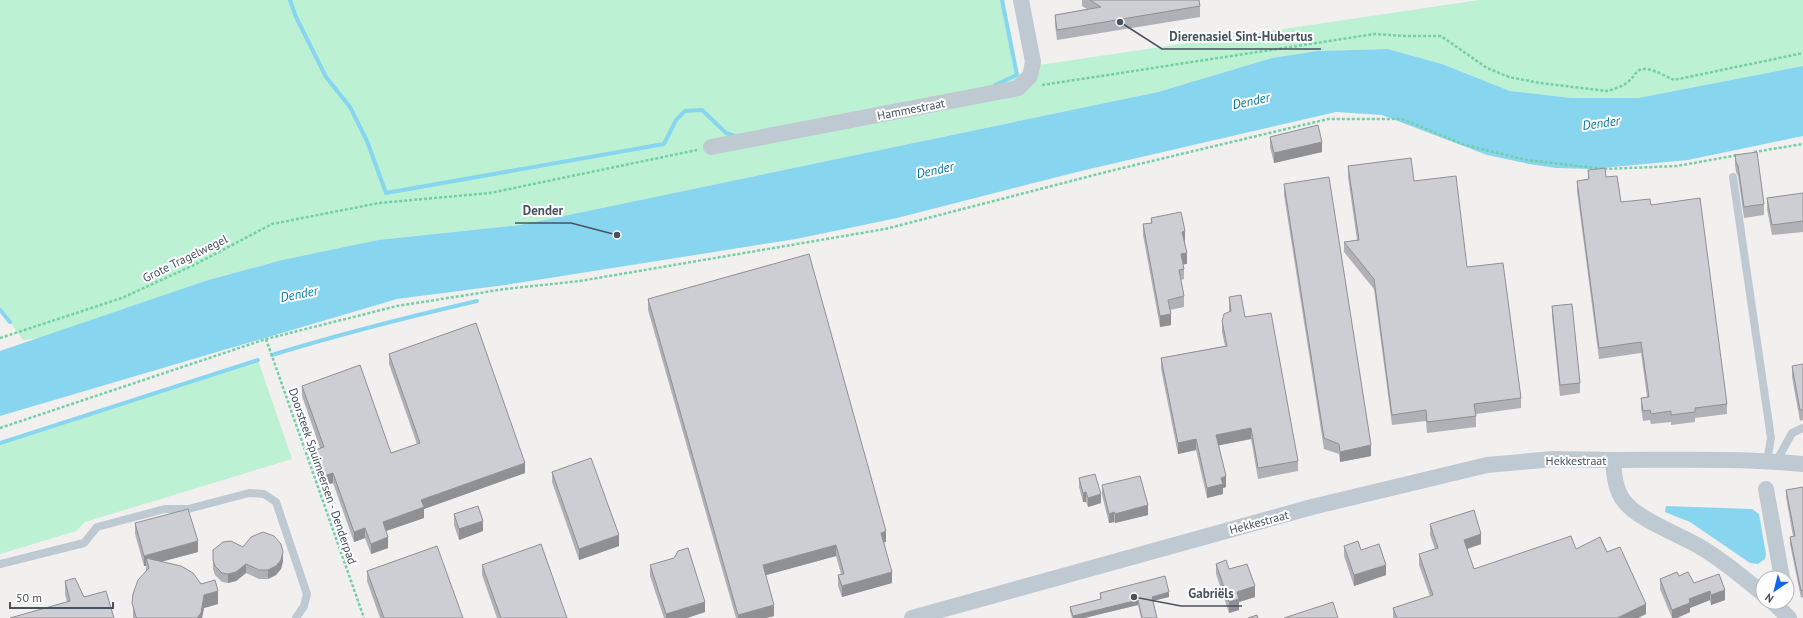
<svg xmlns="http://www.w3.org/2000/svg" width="1803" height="618" viewBox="0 0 1803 618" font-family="'PT Sans',sans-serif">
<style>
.green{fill:#bcf1d3}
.water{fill:#88d5f0}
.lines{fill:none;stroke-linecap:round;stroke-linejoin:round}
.stream{stroke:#88d5f0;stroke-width:4}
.path{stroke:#73d0a6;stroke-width:2.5;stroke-dasharray:3 2;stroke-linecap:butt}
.service{stroke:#bfc9d2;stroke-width:8}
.minor{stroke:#bfc9d2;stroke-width:16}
.wall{fill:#afb1b6}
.shaded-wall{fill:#8f9094}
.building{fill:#ccced4;stroke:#8f9094}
.labels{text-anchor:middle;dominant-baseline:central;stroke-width:4;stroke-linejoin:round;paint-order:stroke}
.street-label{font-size:12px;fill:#47525e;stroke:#fff}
.water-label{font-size:13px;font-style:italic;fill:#087aa1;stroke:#fff}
.leader{fill:none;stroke:#47525e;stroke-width:1.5}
.callout-dot{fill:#47525e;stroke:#fff;stroke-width:1.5}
.callout-label{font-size:13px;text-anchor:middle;font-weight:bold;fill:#47525e;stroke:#fff;stroke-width:4;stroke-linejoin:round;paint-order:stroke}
</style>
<rect width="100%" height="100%" fill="#f2efef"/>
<g class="green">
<polygon points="0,0 1002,0 1017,75 1039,65 1479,0 1803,0 1803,66 1638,98 1572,98 1510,91 1442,64 1388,49 1317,51 1272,58 1158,92 520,225 378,240 282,260 205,281 40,338 23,340 10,322 0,310"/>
<polygon points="258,360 292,459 85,522 76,531 0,554 0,443"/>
</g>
<g class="water">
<polygon points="1388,49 1442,64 1510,91 1572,98 1638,98 1803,66 1803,136 1688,160 1591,169 1556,168 1529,164 1487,155 1382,115 1336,112 1081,171 897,218 796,239 505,285 397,299 0,416 0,351 205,281 282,260 378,240 520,225 1158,92 1272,58 1317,51"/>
<polygon points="1666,506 1752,509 1759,514 1766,554 1765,559 1758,564 1750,563 1690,522 1665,512"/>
</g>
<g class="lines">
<g class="stream">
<polyline points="290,0 296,17 326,77 350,107 367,141 386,193 664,144 676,120 685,111 702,110 726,133 735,136"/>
<polyline points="995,85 1017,75 1002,0"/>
<polyline points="0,310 10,322"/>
<path d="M272 355C340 334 408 317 477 301"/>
<polyline points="0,443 258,360"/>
</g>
<g class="path">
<path d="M1042 85 1375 34 1405 36H1441L1487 68 1509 77 1540 83 1607 91C1615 89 1624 86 1630 80 1635 76 1636 69 1644 69 1654 69 1665 76 1674 80L1803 53"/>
<polyline points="1754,152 1803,144"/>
<polyline points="0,338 122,298 196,264 272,224 379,203 490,193 697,150"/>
<polyline points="266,339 364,618"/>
<polyline points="0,428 266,339 397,306 505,289 580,281 885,229 1110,171 1328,119 1402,119 1465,145 1526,160 1604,169 1677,166 1738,155"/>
</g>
<g class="service">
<polyline points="1733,177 1771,438 1767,461"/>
<polyline points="1776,462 1792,433 1803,428"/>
<polyline points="0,564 84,543 97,527 165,509 188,509 249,493 264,494 276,502 307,594 304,606 296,618"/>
</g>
<g class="minor">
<polyline points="711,147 1018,88 1030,76 1033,62 1021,0"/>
<path d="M1613 460C1677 460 1740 458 1803 464"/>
<polyline points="1766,489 1782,578"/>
<polyline points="1773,602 1789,618"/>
<path d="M912 618 1312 507 1487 465 1553 459 1613 460C1614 473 1615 490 1624 501 1638 520 1681 535 1702 548 1724 561 1744 578 1763 594"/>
</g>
</g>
<g class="wall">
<polygon points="1082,0 1199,0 1200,6 1200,17 1057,40 1055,25 1055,15 1087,9 1082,6"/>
<polygon points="1270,137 1322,152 1274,163 1270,147"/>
<polygon points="1735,155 1764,204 1764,215 1744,218 1738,176 1736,172 1735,165"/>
<polygon points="1348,166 1414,181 1467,267 1521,398 1521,408 1476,414 1476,427 1427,433 1426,421 1392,425 1374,289 1344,252 1344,242 1357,240 1348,177"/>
<polygon points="1588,170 1606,177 1621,202 1651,205 1727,404 1727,414 1695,418 1695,422 1671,425 1671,422 1651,424 1650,420 1643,421 1641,408 1641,398 1647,397 1641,353 1599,359 1577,191 1577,181 1588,179"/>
<polygon points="1284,184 1371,456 1340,462 1339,454 1324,449 1284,195"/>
<polygon points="1803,193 1803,232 1772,235 1767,209 1767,198"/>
<polygon points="1151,218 1185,242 1187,264 1183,264 1184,269 1184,279 1181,280 1184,296 1184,307 1170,310 1171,325 1160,327 1143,235 1143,224 1151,223"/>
<polygon points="1229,297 1245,317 1298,461 1298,471 1258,479 1251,439 1219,445 1226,487 1223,488 1223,494 1207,498 1196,450 1178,454 1161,369 1161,358 1225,346 1222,332 1222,321 1229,312"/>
<polygon points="648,299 886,542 884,542 892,583 842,597 838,586 838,575 841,574 836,556 766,575 774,616 766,618 736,618 648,310"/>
<polygon points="1552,306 1580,383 1580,393 1560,396 1552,316"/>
<polygon points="389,354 525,473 424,509 424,518 386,531 388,548 371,554 365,538 354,542 333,483 321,487 312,461 312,451 320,448 302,396 302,386 391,453 417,444 389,364"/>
<polygon points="1792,366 1803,367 1803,420 1800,421 1792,377"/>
<polygon points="552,472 619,546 579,560 552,482"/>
<polygon points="1079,478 1101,503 1088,507 1086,502 1083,502 1079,487"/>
<polygon points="1102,485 1148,515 1115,523 1114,522 1109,523 1102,495"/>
<polygon points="1803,487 1803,597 1801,598 1790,544 1790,537 1793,536 1786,497 1786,490"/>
<polygon points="454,514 483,531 459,540 454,525"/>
<polygon points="135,523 198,552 161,562 201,584 218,604 204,608 202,618 133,618 133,594 146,571 146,566 144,566 135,534"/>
<polygon points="1430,524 1481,544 1467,549 1474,569 1576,549 1607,552 1646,614 1638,618 1393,618 1393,608 1430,596 1419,565 1419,554 1435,549 1430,535"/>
<polygon points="1344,546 1361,550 1386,575 1354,586 1344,556"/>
<polygon points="213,560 283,561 281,569 276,575 268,579 259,579 246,573 236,581 228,583 222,582 215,575 213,569"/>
<polygon points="1216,564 1229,569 1255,597 1239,602 1239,610 1229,613 1216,574"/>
<polygon points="482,565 567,618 497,618 482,575"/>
<polygon points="650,565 705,612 687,618 664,618 650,576"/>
<polygon points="367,571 463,618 380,618 367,581"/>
<polygon points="1719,574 1725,600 1711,605 1710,600 1690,608 1690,612 1677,618 1672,618 1660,589 1660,579 1679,576 1694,583"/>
<polygon points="65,581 84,597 67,602 65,594"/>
<polygon points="1100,593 1169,597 1153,601 1157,618 1141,618 1138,605 1084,618 1072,618 1070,611 1070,607 1100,599"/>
</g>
<g class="shaded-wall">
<polygon points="1322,142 1322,152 1274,163 1274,153"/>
<polygon points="1185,231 1185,242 1182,242 1182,232"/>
<polygon points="1187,253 1187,264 1181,265 1181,254"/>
<polygon points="1171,314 1171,325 1160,327 1160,316"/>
<polygon points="1251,428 1251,439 1216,446 1216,435"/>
<polygon points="1196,439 1196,450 1178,454 1178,443"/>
<polygon points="1371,445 1371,456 1340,462 1340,452"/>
<polygon points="525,463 525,473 424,509 424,518 383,532 383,522 421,500"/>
<polygon points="333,473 333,483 321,487 321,477"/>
<polygon points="1226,476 1226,487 1223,488 1223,494 1207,498 1207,488"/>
<polygon points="1086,492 1086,502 1083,502 1083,493"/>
<polygon points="1101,494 1101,503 1088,507 1088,498"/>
<polygon points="1148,505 1148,515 1115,523 1115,514"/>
<polygon points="1114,512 1114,522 1109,523 1109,514"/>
<polygon points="483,521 483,531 459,540 459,529"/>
<polygon points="365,528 365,538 354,542 354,532"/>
<polygon points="886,531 886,542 881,543 881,533"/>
<polygon points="1481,534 1481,544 1464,550 1464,540"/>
<polygon points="619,535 619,546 579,560 579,549"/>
<polygon points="388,537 388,548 371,554 371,544"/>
<polygon points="198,541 198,552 148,565 146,558 146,566 144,566 144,556"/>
<polygon points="836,545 836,556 763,576 763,565"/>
<polygon points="283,552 283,561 281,569 276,575 268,579 268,570"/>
<polygon points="246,564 246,573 236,581 228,583 228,574"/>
<polygon points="1386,565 1386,575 1354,586 1354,575"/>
<polygon points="892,572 892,583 842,597 842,586"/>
<polygon points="1255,586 1255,597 1239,602 1239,610 1229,613 1229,602 1237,592"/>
<polygon points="1725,590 1725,600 1711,605 1711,595"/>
<polygon points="218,591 218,604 204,608 202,618 197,618 204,595"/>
<polygon points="1710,591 1710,600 1690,608 1690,612 1677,618 1672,618 1672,610 1689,599"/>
<polygon points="1169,592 1169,597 1152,601 1152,597"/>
<polygon points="1138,600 1138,605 1084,618 1073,618 1073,616"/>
<polygon points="705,602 705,612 687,618 666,618 666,614"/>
<polygon points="1646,604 1646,614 1638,618 1617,618"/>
<polygon points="774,605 774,616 766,618 738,618 738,615"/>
</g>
<g class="building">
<polygon points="1090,0 1199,0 1200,6 1057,30 1055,15 1101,7"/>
<polygon points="1318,125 1322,142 1274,153 1270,137"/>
<polygon points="1757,152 1764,204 1744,207 1738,166 1736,162 1735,155"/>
<polygon points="1411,158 1414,181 1456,176 1467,267 1503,263 1521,398 1474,404 1476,416 1427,422 1426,410 1392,415 1374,279 1344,242 1359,240 1348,166"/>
<polygon points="1605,168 1606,177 1617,176 1621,202 1650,199 1651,205 1700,198 1727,404 1695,408 1695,412 1671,415 1671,411 1651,414 1650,410 1643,411 1641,398 1649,397 1641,342 1599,348 1577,181 1589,179 1588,170"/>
<polygon points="1329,177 1371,445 1340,452 1339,444 1324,438 1284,184"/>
<polygon points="1803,193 1803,221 1772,225 1767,198"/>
<polygon points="1181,212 1185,231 1182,232 1187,253 1181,254 1184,269 1179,270 1184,296 1168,300 1171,314 1160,316 1143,224 1152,223 1151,218"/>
<polygon points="809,254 886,531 881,533 892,572 842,586 838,575 844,574 836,545 763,565 774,605 738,615 648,299"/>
<polygon points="1241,295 1245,317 1271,313 1298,461 1258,468 1251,428 1216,435 1226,476 1221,478 1223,484 1207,488 1196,439 1178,443 1161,358 1227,346 1222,321 1224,314 1231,311 1229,297"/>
<polygon points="1572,304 1580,383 1560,385 1552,306"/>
<polygon points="476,323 525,463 421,500 424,507 383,522 388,537 371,544 365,528 354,532 333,473 321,477 312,451 324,447 302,386 360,365 391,453 420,443 389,354"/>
<polygon points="1803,364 1803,410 1800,410 1792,366"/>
<polygon points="591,458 619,535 579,549 552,472"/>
<polygon points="1095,474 1101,494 1088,498 1086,492 1083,493 1079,478"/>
<polygon points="1140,476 1148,505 1115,514 1114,512 1109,514 1102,485"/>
<polygon points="1803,487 1803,590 1801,591 1790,537 1795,536 1786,490"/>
<polygon points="478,506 483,521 459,529 454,514"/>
<polygon points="188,509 198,541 144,556 135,523"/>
<polygon points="1474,510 1481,534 1464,540 1474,569 1571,536 1576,549 1600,537 1607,552 1620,547 1646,604 1617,618 1397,618 1393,608 1433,595 1419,554 1438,548 1430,524"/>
<polygon points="263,532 274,536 281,544 283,552 281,560 276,566 268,570 259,570 246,564 236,572 228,574 222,573 215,566 213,560 213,550 223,542 231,541 243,547 251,537"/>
<polygon points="1358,541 1361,550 1379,544 1386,565 1354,575 1344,546"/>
<polygon points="541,544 567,618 501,618 482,565"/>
<polygon points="437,546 463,618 384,618 367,571"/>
<polygon points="688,548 705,602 666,614 650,565 674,558 678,551"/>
<polygon points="146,558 181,566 193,573 201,584 215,580 218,591 204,595 201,613 197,618 137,618 136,617 132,603 133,594 138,580 149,568"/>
<polygon points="1226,560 1229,569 1247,564 1255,586 1237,592 1239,599 1229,602 1216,564"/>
<polygon points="1677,572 1679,576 1688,572 1694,583 1719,574 1725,590 1711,595 1710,591 1689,599 1690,603 1672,610 1660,579"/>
<polygon points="1165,576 1169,592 1152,597 1157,618 1142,618 1138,600 1073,616 1070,607 1101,599 1100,593"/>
<polygon points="75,578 84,597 106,591 114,618 10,618 70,601 65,581"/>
<polygon points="1333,602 1338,618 1284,618"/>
<polygon points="1257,615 1258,618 1248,618"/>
</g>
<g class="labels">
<g class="street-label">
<text transform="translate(911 109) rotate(-11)">Hammestraat</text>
<text transform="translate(185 258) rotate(-26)">Grote Tragelwegel</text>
<text x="1576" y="460">Hekkestraat</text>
<text transform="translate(323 476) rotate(71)">Doorsteek Spuimeersen - Denderpad</text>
<text transform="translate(1259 522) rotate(-15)">Hekkestraat</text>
</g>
<g class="water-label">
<text transform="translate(1251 101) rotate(-12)">Dender</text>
<text transform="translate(1601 123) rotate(-8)">Dender</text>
<text transform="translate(935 170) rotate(-12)">Dender</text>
<text transform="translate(299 294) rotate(-11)">Dender</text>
</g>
</g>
<path class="leader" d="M1120 22L1162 49H1321M617 235L571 223H515M1134 597L1181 606H1242"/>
<g class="callout-dot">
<circle cx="1120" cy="22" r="4"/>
<circle cx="617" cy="235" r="4"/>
<circle cx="1134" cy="597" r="4"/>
</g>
<g class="callout-label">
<text x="1241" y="41">Dierenasiel Sint-Hubertus</text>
<text x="543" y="215">Dender</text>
<text x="1211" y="598">Gabriëls</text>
</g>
<g transform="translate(1775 590) rotate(215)"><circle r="19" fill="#ffffff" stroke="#b5babf"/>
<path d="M0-3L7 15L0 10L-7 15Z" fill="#1266e9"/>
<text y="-6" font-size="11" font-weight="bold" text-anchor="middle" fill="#47525e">N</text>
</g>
<path d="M10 602v6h103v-6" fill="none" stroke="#47525e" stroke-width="2"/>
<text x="16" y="602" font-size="12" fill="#47525e" stroke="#ffffff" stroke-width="3" paint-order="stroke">50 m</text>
</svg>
